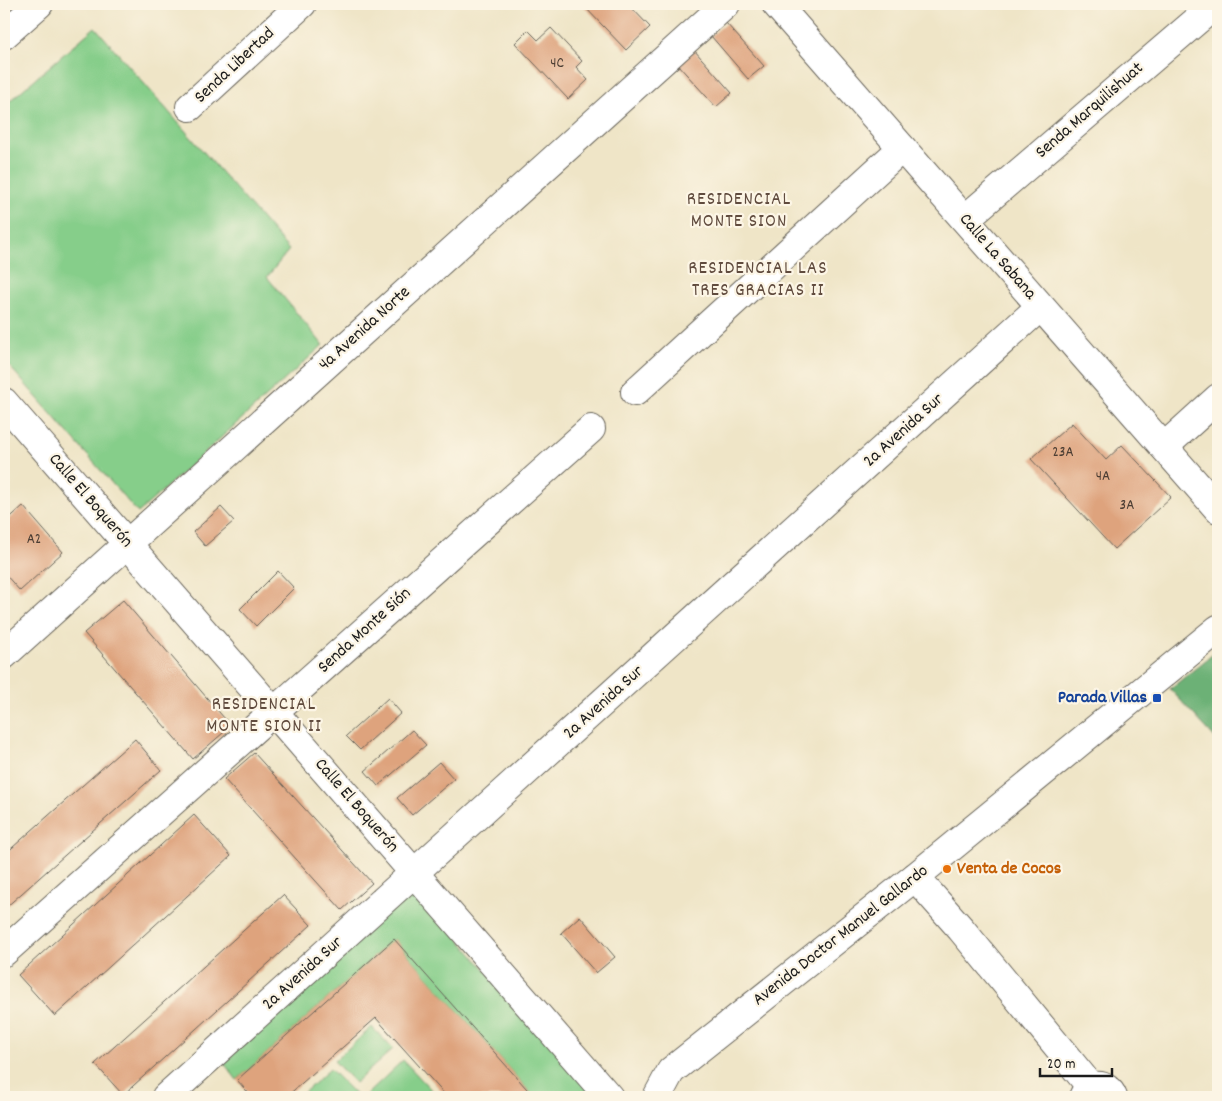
<svg xmlns="http://www.w3.org/2000/svg" width="1222" height="1101" viewBox="0 0 1222 1101" font-family="Dekko,sans-serif">
<style>
.green{fill:#86ce8a;stroke:#517553}
.forest{fill:#6cb176;stroke:#446649}
.building{fill:#dea37d}
.lines{fill:none;stroke-linecap:round;stroke-linejoin:round}
.minor-casing{stroke:#666258;stroke-width:30}
.minor{stroke:#fff;stroke-width:28}
.transit-dot{fill:#1a4fb4;stroke:#fcf5e5;stroke-width:2}
.food-dot{fill:#e8710a;stroke:#fcf5e5;stroke-width:2}
.labels{text-anchor:middle;dominant-baseline:central;stroke-width:4.5;stroke-linejoin:round;paint-order:stroke}
.number-label{font-size:15px;fill:#4c3e34}
.street-label{font-size:18px;fill:#1c1c1c;stroke:#fcf5e5}
.transit-label{font-size:18px;font-weight:bold;fill:#164399;stroke:#fcf5e5;text-anchor:end}
.food-label{font-size:18px;font-weight:bold;fill:#c56008;stroke:#fcf5e5;text-anchor:start}
.neighbourhood-label{font-size:19px;letter-spacing:1px;fill:#604b3e;stroke:#fcf5e5}
</style>
<rect width="100%" height="100%" fill="#fcf5e5"/>
<filter id="ink" filterUnits="userSpaceOnUse"><feTurbulence type="fractalNoise" baseFrequency=".02" numOctaves="2"/><feDisplacementMap in="SourceGraphic" scale="10" xChannelSelector="R" yChannelSelector="G"/><feConvolveMatrix kernelMatrix="1 2 1 2 8 2 1 2 1" color-interpolation-filters="sRGB"/></filter>
<filter id="wash" filterUnits="userSpaceOnUse"><feTurbulence type="fractalNoise" baseFrequency=".0096" numOctaves="4" result="noise"/><feDisplacementMap in="SourceGraphic" scale="20" xChannelSelector="R" yChannelSelector="G"/><feGaussianBlur stdDeviation="1.12" result="paint"/><feColorMatrix in="noise" values="0 0 0 0 0 0 0 0 0 0 0 0 0 0 0 0 0 1.4 0 .05"/><feComposite in="paint" operator="in"/></filter>
<g filter="url(#wash)">
<rect width="100%" height="100%" fill="#efe5c7"/>
<g class="green">
<polygon points="95,27 289,250 267,277 323,345 138,513 4,360 4,106"/>
<polygon points="413,886 596,1097 534,1097 394,939 237,1080 220,1058"/>
<polygon points="372,1027 393,1049 355,1083 334,1061"/>
<polygon points="403,1060 438,1097 364,1097"/>
<polygon points="330,1069 358,1097 299,1097"/>
</g>
<polygon class="forest" points="1218,650 1218,741 1170,689"/>
<g id="blocks">
<g class="building">
<polygon points="582,4 628,4 650,27 626,50"/>
<polygon points="726,23 764,66 748,79 711,36"/>
<polygon points="551,28 582,61 576,67 588,80 568,99 515,43 528,30 538,40"/>
<polygon points="694,50 732,93 716,107 677,64"/>
<polygon points="1072,423 1106,460 1122,445 1171,497 1114,549 1031,459"/>
<polygon points="23,506 63,552 20,591 4,573 4,523"/>
<polygon points="221,507 234,521 205,546 193,532"/>
<polygon points="278,571 294,588 256,626 240,609"/>
<polygon points="123,600 231,726 193,759 84,633"/>
<polygon points="388,698 401,713 360,750 346,736"/>
<polygon points="412,730 426,745 378,786 365,771"/>
<polygon points="135,739 161,770 4,909 4,855"/>
<polygon points="254,753 372,883 342,910 224,779"/>
<polygon points="439,762 454,779 412,815 397,798"/>
<polygon points="194,815 231,856 55,1016 18,975"/>
<polygon points="283,895 311,925 123,1095 95,1064"/>
<polygon points="580,916 615,957 596,973 561,933"/>
<polygon points="394,939 534,1097 447,1097 376,1018 286,1097 252,1097 237,1080"/>
</g>
</g>
</g>
<g filter="url(#ink)">
<use href="#blocks" fill-opacity="0" stroke="#666258" stroke-width="1"/>
<g class="lines">
<defs>
<g id="minor">
<polyline points="776,4 1218,509"/>
<polyline points="4,35 39,4"/>
<polyline points="190,107 302,4"/>
<polyline points="965,219 1216,4"/>
<polyline points="635,392 902,148"/>
<polyline points="4,402 609,1097"/>
<polyline points="1164,447 1218,398"/>
<polyline points="4,655 726,4"/>
<polyline points="915,877 961,929 1091,1087"/>
<polyline points="4,952 591,429"/>
<polyline points="166,1097 1040,307"/>
<polyline points="657,1097 671,1071 915,877 1218,629"/>
<path d="M1083 1097C1089 1082 1107 1082 1113 1097"/>
</g>
</defs>
<use href="#minor" class="minor-casing"/>
<use href="#minor" class="minor"/>
</g>
</g>
<rect class="transit-dot" x="1152" y="693" width="10" height="10" rx="2.5"/>
<circle class="food-dot" cx="947" cy="869" r="5"/>
<g class="labels">
<g class="number-label">
<text x="557" y="64">4C</text>
<text x="1063" y="453">23A</text>
<text x="1103" y="477">4A</text>
<text x="1127" y="506">3A</text>
<text x="34" y="540">A2</text>
</g>
<g class="street-label">
<text transform="translate(235 66) rotate(-43)">Senda Libertad</text>
<text transform="translate(1090 111) rotate(-41)">Senda Marquilishuat</text>
<text transform="translate(997 257) rotate(49)">Calle La Sabana</text>
<text transform="translate(365 329) rotate(-42)">4a Avenida Norte</text>
<text transform="translate(904 431) rotate(-42)">2a Avenida Sur</text>
<text transform="translate(90 501) rotate(49)">Calle El Boquerón</text>
<text transform="translate(365 631) rotate(-42)">Senda Monte Sión</text>
<text transform="translate(604 703) rotate(-42)">2a Avenida Sur</text>
<text transform="translate(356 806) rotate(49)">Calle El Boquerón</text>
<text transform="translate(841 936) rotate(-38)">Avenida Doctor Manuel Gallardo</text>
<text transform="translate(303 974) rotate(-42)">2a Avenida Sur</text>
</g>
<g class="transit-label">
<text x="1147" y="698">Parada Villas</text>
</g>
<g class="food-label">
<text x="957" y="869">Venta de Cocos</text>
</g>
<g class="neighbourhood-label">
<text x="739" y="200">RESIDENCIAL<tspan x="739" dy="22">MONTE SION</tspan></text>
<text x="758" y="269">RESIDENCIAL LAS<tspan x="758" dy="22">TRES GRACIAS II</tspan></text>
<text x="264" y="705">RESIDENCIAL<tspan x="264" dy="22">MONTE SION II</tspan></text>
</g>
</g>
<rect width="1222" height="1101" fill="none" stroke="#fcf5e5" stroke-width="20"/>
<path d="M1040 1068v8h72v-8" fill="none" stroke="#1c1c1c" stroke-width="2.5"/>
<text x="1047" y="1068" font-size="15" fill="#1c1c1c" stroke="#fcf5e5" stroke-width="4" paint-order="stroke">20 m</text>
</svg>
